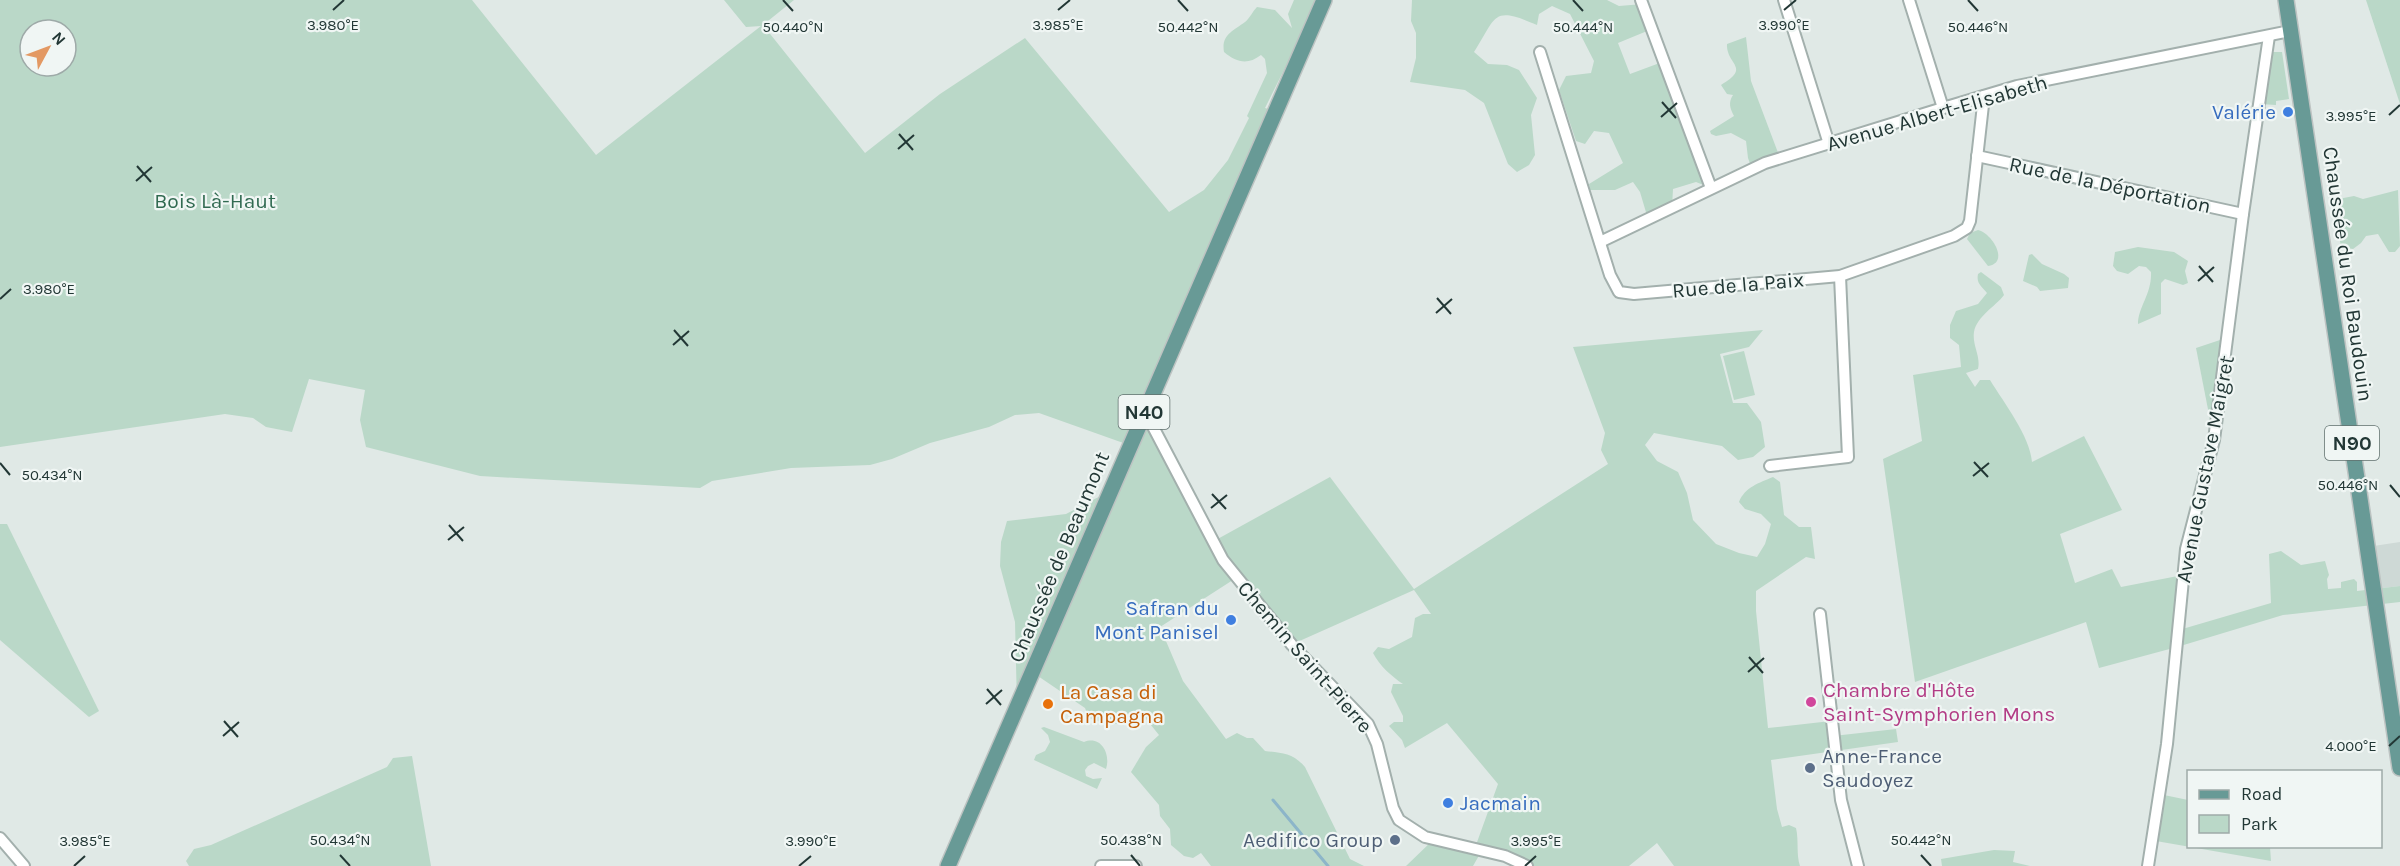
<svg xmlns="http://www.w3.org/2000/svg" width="2400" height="866" viewBox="0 0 2400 866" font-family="Karla,sans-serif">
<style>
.built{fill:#ced9d6}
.green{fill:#bad8c8;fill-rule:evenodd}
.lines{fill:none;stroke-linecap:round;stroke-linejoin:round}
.stream{stroke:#8cb5c9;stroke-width:3}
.street-casing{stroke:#a3b0ad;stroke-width:14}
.primary-casing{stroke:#bdc3c2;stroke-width:18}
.street{stroke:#fff;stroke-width:10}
.primary{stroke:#689a96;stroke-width:15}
.ticks{fill:none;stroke:#223735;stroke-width:2}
.shop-dot{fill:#3f7fe0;stroke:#f0f6f4;stroke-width:2}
.hotel-dot{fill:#d1479c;stroke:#f0f6f4;stroke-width:2}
.food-dot{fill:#e8710a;stroke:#f0f6f4;stroke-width:2}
.service-dot{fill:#5c6f8a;stroke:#f0f6f4;stroke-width:2}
.labels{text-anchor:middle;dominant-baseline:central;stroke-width:4.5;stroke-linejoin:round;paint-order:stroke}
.shield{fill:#f0f6f4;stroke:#60706e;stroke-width:1.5}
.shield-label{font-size:20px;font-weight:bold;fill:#223735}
.shop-label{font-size:21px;fill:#366cbe;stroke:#f0f6f4;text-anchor:end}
.street-label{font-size:21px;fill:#223735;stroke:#f0f6f4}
.park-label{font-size:21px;fill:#316a51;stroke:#f0f6f4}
.hotel-label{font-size:21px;fill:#b23c85;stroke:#f0f6f4;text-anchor:start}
.food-label{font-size:21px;fill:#c56008;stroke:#f0f6f4;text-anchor:start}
.service-label{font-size:21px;fill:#4e5e75;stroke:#f0f6f4;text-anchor:start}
.ticks-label{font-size:15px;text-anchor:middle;fill:#223735;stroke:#f0f6f4;stroke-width:4.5;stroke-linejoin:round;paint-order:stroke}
</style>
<rect width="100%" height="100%" fill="#e0e9e6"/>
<polygon class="built" points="2400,542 2400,586 2374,589 2367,547"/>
<g class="green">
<path d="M0 0H472L596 155 761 26 746 27 724 0H794L763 25 865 153 940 94 1025 38 1169 212 1204 190 1228 160 1249 118 1247 116 1267 73 1265 59 1261 55C1248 65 1237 63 1224 52 1221 35 1233 31 1245 22 1249 19 1253 11 1257 7L1275 10 1292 28 1288 14 1294 0H1319L1265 108 1275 111 1143 414 1214 541 1330 477 1414 589 1608 464 1601 450 1605 433 1573 347 1763 330 1749 347 1720 354 1733 403H1747L1761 422 1765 447 1753 457 1738 460 1722 446 1654 433 1645 445 1657 461 1678 472 1687 493 1693 520 1716 544 1739 553 1757 557 1765 544 1771 524 1761 514 1745 509 1739 502C1745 487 1759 483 1773 477L1780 482 1784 515 1799 527H1811L1815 559 1806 557 1756 591V611L1768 728 1831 721 1833 736 1896 729 1898 742 1771 760 1777 809 1782 827 1789 825 1796 828C1799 841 1796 854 1800 866H1674L1657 843 1629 866H1527L1481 852 1473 866H1406L1433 840 1476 845 1498 784 1447 723 1405 748 1402 740 1389 726 1394 722H1403V716L1391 692 1393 684H1403C1391 676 1380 666 1373 653L1378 647 1389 649 1412 637 1415 618 1423 614H1431L1414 590 1295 643 1236 578 1160 627 1183 681 1226 739 1237 733 1247 738H1253L1265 751C1282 753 1293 753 1305 767L1350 859 1364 866H1211L1201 853 1193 858 1184 856 1171 845 1170 829 1160 816 1159 805 1131 772 1146 747 1159 735 1142 714C1120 726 1113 727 1089 718L1085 708 1032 672 1017 706 1015 622 1000 566 1001 542 1007 521 1066 514 1110 491 1129 445 1039 413 1015 415 989 427 930 443 892 459 870 465 791 468 712 481 700 488 480 476 366 447 360 420 365 390 309 379 292 432 266 427 253 418 225 414 0 447ZM30 30H66V66H30Z"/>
<path d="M1412 0H1607L1619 6 1643 4 1652 29 1618 43 1630 74 1665 61 1711 188 1696 182 1673 189 1672 207 1648 219 1640 192 1633 182 1615 190H1590L1589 184 1623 163 1609 133 1594 131 1585 144 1576 141 1559 90 1566 76 1591 73 1594 61 1570 14 1552 6 1539 14 1537 25C1491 5 1497 17 1474 52L1488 64 1507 65 1519 70 1537 98 1531 115 1535 155 1529 165 1517 172 1508 164 1484 103 1465 90 1410 82 1416 58V33L1411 21Z"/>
<polygon points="2366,0 2400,0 2400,104"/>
<path d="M1746 37 1751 81 1780 158 1752 169 1748 158 1746 141 1731 133 1716 136 1711 134 1710 131 1734 116C1730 108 1728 103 1733 95L1727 94 1721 85C1752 67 1726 65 1727 44Z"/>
<polygon points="2268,52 2282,52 2289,99 2276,101 2276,105 2260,104"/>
<polygon points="2398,190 2400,246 2395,252 2389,252 2378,234 2366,236 2361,243 2353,249 2341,247 2333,200 2354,196 2363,199"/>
<path d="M1978 230C1992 233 2010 263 1988 266L1967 239 1970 233Z"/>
<path d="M2138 247 2174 252 2188 261 2185 271 2188 283 2183 285 2165 279 2161 283V314L2138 324C2138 307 2152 294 2151 272L2146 267 2139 266 2128 274 2117 271 2113 266 2115 252Z"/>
<polygon points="2032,254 2042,264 2064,274 2069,278 2068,288 2040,291 2037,287 2023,281 2029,255"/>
<path d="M1981 272 2001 287 2004 295C1995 307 1977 316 1974 332 1972 345 1981 356 1978 369L1966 373 1975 387 1980 380H1990C2004 403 2030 436 2032 462L2084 436 2122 510 2060 534 2075 583 2112 569 2121 587 2183 575 2179 630 2271 603 2269 554 2281 551 2301 565 2325 561 2329 575 2327 579 2328 589 2341 588V582L2354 579 2357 582V591L2400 586V602L2283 615 2177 647 2099 668 2086 622 1915 682 1883 459 1922 441 1913 375 1961 367 1959 345 1950 338V325L1956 311 1978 304 1987 293C1982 286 1976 284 1978 274Z"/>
<polygon points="2229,337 2214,440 2196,348"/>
<polygon points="1744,351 1755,395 1734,400 1723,356"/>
<polygon points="0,524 7,524 99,711 89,717 0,640"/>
<path d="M1044 727 1084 742C1101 735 1111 754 1106 769L1094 763 1088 766 1085 770 1086 776 1093 779 1102 778 1097 789 1034 760 1036 755 1045 751 1050 742 1048 735 1041 728Z"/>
<polygon points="412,756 431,866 189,866 186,861 194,849 211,845 387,767 393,758"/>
<polygon points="2164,795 2188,800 2188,846 2270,847 2271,861 2156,841"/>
<polygon points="1994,850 2015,851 2013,862 2030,866 1942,866 1941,859"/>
</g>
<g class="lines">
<polyline class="stream" points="1273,800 1328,866"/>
<defs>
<g id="street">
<polyline points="1641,0 1711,188"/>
<polyline points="1784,0 1829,144"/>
<polyline points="1909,0 1943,108"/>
<polyline points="1540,52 1610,275 1619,292 1634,294 1840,276 1954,236 1967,228 1970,221 1984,96"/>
<polyline points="1977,156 2243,214"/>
<polyline points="1600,242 1765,163 1943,108 2017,86 2290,31"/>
<polyline points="1143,414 1150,421 1223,560 1292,645 1368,724 1377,744 1393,808 1399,820 1425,837 1505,856 1527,866"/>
<polyline points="1770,466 1848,457 1840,276"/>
<polyline points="1820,614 1841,800 1858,866"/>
<polyline points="0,838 24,866"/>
<polyline points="1101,866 1136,866"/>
<polyline points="2148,866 2167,744 2186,549 2214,440 2243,214 2269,36"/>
</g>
<g id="primary">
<polyline points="2286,0 2400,768"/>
<polyline points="948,866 1324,0"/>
</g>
</defs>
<use href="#street" class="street-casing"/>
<use href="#primary" class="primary-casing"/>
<use href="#street" class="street"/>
<use href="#primary" class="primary"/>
</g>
<path class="ticks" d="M783 0 793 11M1178 0 1188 11M1573 0 1583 11M1968 0 1978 11M333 10 344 0M1058 10 1070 0M1784 10 1796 0M1662 102 1676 118M2389 115 2400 105M1661 117 1677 103M899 134 913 150M898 149 914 135M137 166 151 182M136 181 152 167M2199 266 2213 282M2198 281 2214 267M1437 298 1451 314M0 299 11 289M1436 313 1452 299M674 330 688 346M673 345 689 331M1974 462 1988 477M0 463 10 475M1973 476 1989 463M2390 485 2400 497M1212 494 1226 509M1211 508 1227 495M449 525 463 541M448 540 464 527M1749 657 1763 673M1748 672 1764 658M987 689 1001 705M986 704 1002 690M224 721 238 737M223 736 239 722M2389 746 2400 736M340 855 350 866M1131 855 1140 866M1921 855 1931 866M74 866 85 856M799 866 811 856M1525 866 1536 856"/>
<g class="shop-dot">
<circle cx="2288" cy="112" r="6"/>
<circle cx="1231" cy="620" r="6"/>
<circle cx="1448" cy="803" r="6"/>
</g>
<circle class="hotel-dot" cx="1811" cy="702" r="6"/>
<circle class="food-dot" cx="1048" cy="704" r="6"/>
<g class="service-dot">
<circle cx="1810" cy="768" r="6"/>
<circle cx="1395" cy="840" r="6"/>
</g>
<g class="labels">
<g class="shield">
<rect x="1118.5" y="395" width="51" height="34" rx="4.5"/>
<rect x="2325" y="426" width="54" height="34" rx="4.5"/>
</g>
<g class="shield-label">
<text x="1144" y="412">N40</text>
<text x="2352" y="443">N90</text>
</g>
<g class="shop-label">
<text x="2276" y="112">Valérie</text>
<text x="1219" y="608">Safran du<tspan x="1219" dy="24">Mont Panisel</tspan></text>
<text x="1460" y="803" text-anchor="start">Jacmain</text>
</g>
<g class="street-label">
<text transform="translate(1937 113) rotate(-16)">Avenue Albert-Elisabeth</text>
<text transform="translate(2110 185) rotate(12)">Rue de la Déportation</text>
<text transform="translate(2348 274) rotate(82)">Chaussée du Roi Baudouin</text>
<text transform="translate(1738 285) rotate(-5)">Rue de la Paix</text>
<text transform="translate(2205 469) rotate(-79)">Avenue Gustave Maigret</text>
<text transform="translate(1059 557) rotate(-67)">Chaussée de Beaumont</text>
<text transform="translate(1305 657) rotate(49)">Chemin Saint-Pierre</text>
</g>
<g class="park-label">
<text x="215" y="201">Bois Là-Haut</text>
</g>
<g class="hotel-label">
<text x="1823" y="690">Chambre d'Hôte<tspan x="1823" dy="24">Saint-Symphorien Mons</tspan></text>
</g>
<g class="food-label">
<text x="1060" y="692">La Casa di<tspan x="1060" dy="24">Campagna</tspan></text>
</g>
<g class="service-label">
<text x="1822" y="756">Anne-France<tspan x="1822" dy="24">Saudoyez</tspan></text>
<text x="1383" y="840" text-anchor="end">Aedifico Group</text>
</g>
</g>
<g class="ticks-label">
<text x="333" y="30">3.980°E</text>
<text x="1058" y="30">3.985°E</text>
<text x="1784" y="30">3.990°E</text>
<text x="1978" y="32">50.446°N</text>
<text x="793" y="32">50.440°N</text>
<text x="1188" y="32">50.442°N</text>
<text x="1583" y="32">50.444°N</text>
<text x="2351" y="121">3.995°E</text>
<text x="49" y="294">3.980°E</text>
<text x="52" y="480">50.434°N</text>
<text x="2348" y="490">50.446°N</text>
<text x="2351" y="751">4.000°E</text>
<text x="340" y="845">50.434°N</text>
<text x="1131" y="845">50.438°N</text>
<text x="1921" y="845">50.442°N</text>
<text x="85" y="846">3.985°E</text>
<text x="811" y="846">3.990°E</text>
<text x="1536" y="846">3.995°E</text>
</g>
<rect x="2187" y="770" width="195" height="78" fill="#f0f6f4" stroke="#9eaaa8" stroke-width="1.5"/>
<rect x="2199" y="790" width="30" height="9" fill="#689a96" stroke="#9eaaa8" stroke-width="1.5"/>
<text x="2241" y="800" font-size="18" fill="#223735">Road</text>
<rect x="2199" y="815" width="30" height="18" fill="#bad8c8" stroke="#9eaaa8" stroke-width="1.5"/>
<text x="2241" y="830" font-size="18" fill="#223735">Park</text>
<g transform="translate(48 48) rotate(49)"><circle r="28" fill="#f0f6f4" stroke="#9eaaa8" stroke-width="1.5"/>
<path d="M0-4.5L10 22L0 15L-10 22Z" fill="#e39963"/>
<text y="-9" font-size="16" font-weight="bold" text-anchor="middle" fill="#223735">N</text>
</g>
</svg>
